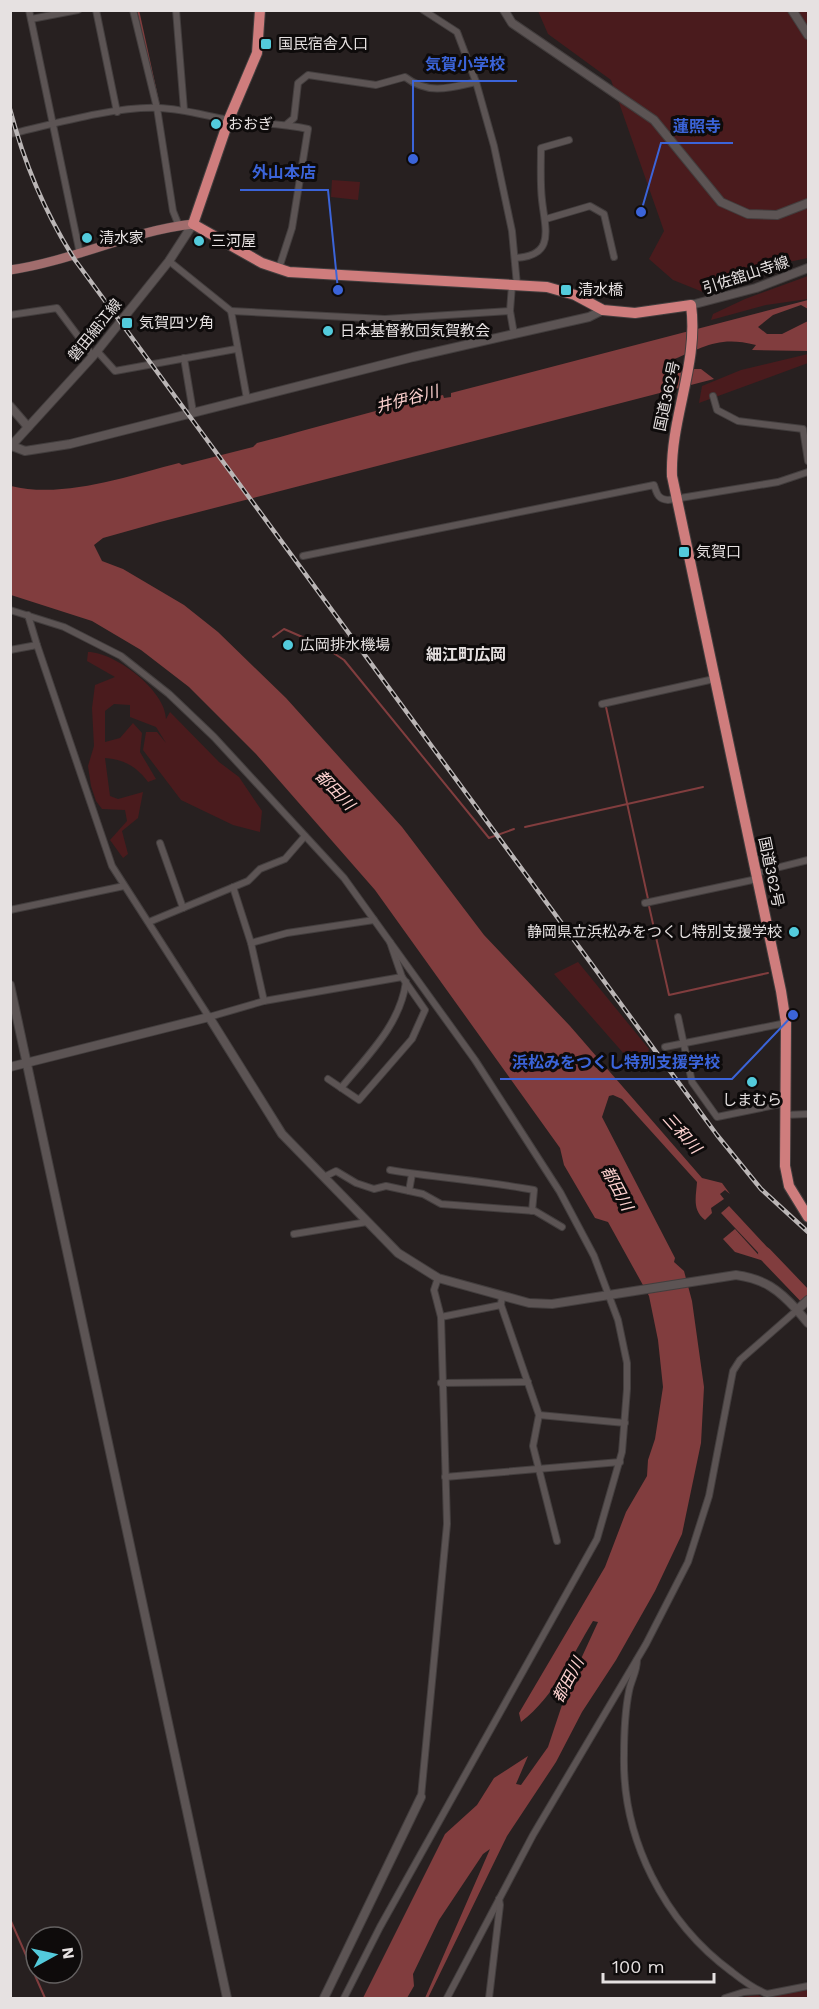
<svg xmlns="http://www.w3.org/2000/svg" width="819" height="2009" viewBox="0 0 819 2009" font-family="'Work Sans','Noto Sans JP',sans-serif">
<style>
.green{fill:#4a1b1d}
.water{fill:#813d3e}
.lines{fill:none;stroke-linecap:round;stroke-linejoin:round}
.stream{stroke:#813d3e;stroke-width:2}
.river{stroke:#813d3e;stroke-width:14}
.street-casing{stroke:#433e3e;stroke-width:8}
.secondary-casing{stroke:#433e3e;stroke-width:10}
.primary-casing{stroke:#433e3e;stroke-width:10}
.highway-casing{stroke:#433e3e;stroke-width:12}
.street{stroke:#5c5454;stroke-width:6}
.secondary{stroke:#5c5454;stroke-width:8}
.primary{stroke:#a16d6d;stroke-width:9}
.highway{stroke:#cf7d7d;stroke-width:10}
.rail-casing{stroke:#bab5b5;stroke-width:4.5}
.rail{stroke:#0e0b0b;stroke-width:2;stroke-dasharray:7;stroke-linecap:butt}
.poi-dot{fill:#53cbdc;stroke:#0e0b0b;stroke-width:2}
.labels{text-anchor:middle;dominant-baseline:central;stroke-width:6;stroke-linejoin:round;paint-order:stroke}
.poi-label{font-size:15px;fill:#e6e1e1;stroke:#0e0b0b;text-anchor:start}
.street-label{font-size:15px;fill:#e6e1e1;stroke:#0e0b0b}
.water-label{font-size:16px;font-style:italic;fill:#ffd3d1;stroke:#0e0b0b}
.neighbourhood-label{font-size:16px;font-weight:bold;fill:#e6e1e1;stroke:#0e0b0b}
.leader{fill:none;stroke:#3b64d9;stroke-width:2}
.callout-dot{fill:#3b64d9;stroke:#0e0b0b;stroke-width:2}
.callout-label{font-size:16px;text-anchor:middle;font-weight:bold;fill:#3b64d9;stroke:#0e0b0b;stroke-width:6;stroke-linejoin:round;paint-order:stroke}
</style>
<rect width="100%" height="100%" fill="#272020"/>
<g class="green">
<polygon points="538,11 808,11 808,258 769,266 708,294 673,280 649,259 664,231 611,80 548,34"/>
<polygon points="332,180 360,182 358,200 331,197"/>
<polygon points="808,276 808,299 766,305 711,320 713,314 745,299"/>
<polygon points="808,354 808,363 699,403 702,386 741,370"/>
<path d="M88 652C115 652 166 691 166 719L170 712 219 762 239 777 262 811 260 832 233 825 181 800 143 750 146 732H157L166 743 156 727 130 717V705L114 704 105 711V742L120 738 133 723 142 733 140 752 156 779 148 782C136 766 125 760 105 758L110 796 118 799 143 792 138 818 122 831 128 854 123 858 110 840 127 821 125 810 102 809 96 801 91 786 88 766 94 746 92 708 95 685 115 677 87 661Z"/>
<polygon points="578,962 649,1049 646,1060 632,1063 554,974"/>
<polygon points="808,1989 808,1998 734,1998 758,1995 764,1998"/>
</g>
<g class="water">
<path d="M808 300V309L801 305 773 315 758 327 767 334H782L808 321V351L752 350 756 345C717 335 704 348 669 361L671 369H701L714 379 160 522 103 538 94 545 102 561 123 569 184 605 218 632 286 698 402 827 484 935 570 1026 702 1178 722 1183 730 1194 725 1190 720 1194 724 1199 711 1208 712 1213 705 1220C692 1210 696 1197 697 1182L622 1099 613 1095 609 1096 602 1117 675 1258 674 1262 684 1271 692 1301 704 1387 701 1443 682 1534 655 1591 616 1660 582 1712 556 1762 507 1836 428 1998H425L490 1849 483 1854 439 1920 413 1974 414 1986 407 1998H363L445 1834 477 1805 494 1778 528 1756 516 1784 521 1785 548 1747 568 1687 598 1622 593 1621C571 1657 555 1696 521 1722L519 1713 605 1567 626 1512 647 1476 648 1460 655 1439 663 1387 658 1340 649 1296 608 1222 595 1218 564 1165 560 1148 375 890 256 754 189 687 141 650 92 621 11 595V486C63 499 128 476 179 463L182 465 253 447 257 443C319 427 380 408 443 395L444 398 451 397V393Z"/>
<polygon points="729,1206 781,1262 785,1274 775,1264 766,1261 721,1213"/>
<polygon points="735,1229 764,1261 735,1252 723,1239"/>
</g>
<g class="lines">
<g class="stream">
<polyline points="138,10 159,106"/>
<polyline points="273,637 284,629 323,646 344,660 489,838 514,829"/>
<polyline points="606,707 648,899"/>
<polyline points="525,827 703,787"/>
<polyline points="649,906 669,995 768,973"/>
<polyline points="10,1919 45,1998"/>
</g>
<polyline class="river" points="765,1254 808,1299"/>
<defs>
<g id="street">
<polyline points="29,10 80,254"/>
<polyline points="96,10 117,112"/>
<polyline points="133,10 157,108 173,211 179,226"/>
<polyline points="176,10 184,110"/>
<polyline points="423,10 457,32 476,82 494,146 512,231 517,285"/>
<polyline points="31,19 78,10"/>
<path d="M287 124 294 118 298 83 308 75 376 85 405 77C428 95 450 88 476 82"/>
<path d="M10 134C53 124 116 106 159 108 188 109 215 119 244 122 266 124 286 124 308 129L292 228 279 268"/>
<polyline points="546,219 590,206 604,214 614,257"/>
<path d="M515 258C556 256 545 229 542 200 540 183 541 165 541 148L569 140"/>
<polyline points="169,261 231,311 247,399"/>
<polyline points="512,285 510,311 514,334"/>
<polyline points="231,311 385,319 510,311"/>
<polyline points="10,315 57,308 93,356"/>
<polyline points="97,351 115,371 236,349"/>
<polyline points="184,358 193,412"/>
<polyline points="713,396 717,410 738,421 803,429 808,461"/>
<path d="M303 556 654 485C657 494 658 499 668 500L778 482 808 472"/>
<polyline points="10,610 64,627 121,656 169,694 214,737 344,878 390,942 402,977 425,1010 412,1039 359,1100 328,1079"/>
<polyline points="28,615 37,645"/>
<polyline points="10,650 37,645 112,866 209,1017 264,1001 402,977"/>
<polyline points="602,704 714,679"/>
<polyline points="160,843 183,908"/>
<polyline points="756,873 808,860"/>
<polyline points="233,887 251,943 264,1001"/>
<polyline points="645,903 757,879"/>
<polyline points="10,910 124,886"/>
<polyline points="149,922 248,881 260,869 285,859 305,836"/>
<polyline points="251,943 287,933 374,920"/>
<polyline points="678,1017 692,1082 717,1117 785,1103"/>
<polyline points="665,1047 786,1023"/>
<path d="M341 1088C368 1055 400 1025 406 982"/>
<polyline points="785,1115 808,1114"/>
<path d="M390 1170C438 1178 487 1181 534 1190L532 1211"/>
<polyline points="324,1177 336,1171 356,1183 374,1189 386,1186 423,1194 441,1204 535,1211 562,1227"/>
<polyline points="409,1191 412,1174"/>
<polyline points="294,1234 367,1222"/>
<polyline points="502,1296 501,1305 539,1415 533,1446 557,1541"/>
<polyline points="441,1317 501,1305"/>
<polyline points="441,1383 528,1382"/>
<polyline points="539,1415 625,1423"/>
<polyline points="445,1477 620,1462"/>
<path d="M637 1660C637 1672 631 1680 629 1691 625 1711 624 1734 624 1755 622 1839 664 1922 732 1972 742 1980 754 1989 767 1994L808 1986"/>
<polyline points="421,1797 447,1524 441,1317 434,1290 438,1278"/>
<polyline points="344,1998 380,1927 597,1539 622,1452 627,1389 627,1363 618,1320 594,1256 560,1192 475,1060 390,942"/>
<polyline points="447,1998 533,1835 646,1644 688,1562 709,1496 733,1371 740,1360 797,1310"/>
<polyline points="489,1998 500,1905 499,1899"/>
<polyline points="725,1998 744,1992 759,1991"/>
</g>
<g id="secondary">
<polyline points="504,10 512,23 654,120 721,202 748,214 777,215 808,203"/>
<polyline points="792,10 808,35"/>
<polyline points="691,305 756,288 808,268"/>
<polyline points="10,406 28,427"/>
<polyline points="12,446 25,451 70,444 413,357 589,317 603,310"/>
<polyline points="10,447 93,356 169,261 193,224"/>
<polyline points="10,985 227,1998"/>
<path d="M10 1067 209 1017 282 1134 398 1253 438 1278 529 1303 552 1304 736 1275C764 1279 778 1289 797 1310"/>
<polyline points="808,1300 797,1310 808,1323"/>
<polyline points="324,1998 421,1797"/>
</g>
<path id="primary" d="M10 270C73 261 130 231 193 224"/>
<path id="highway" d="M260 10 257 53 229 119 193 224 262 263 289 272 547 287 575 295 603 310 635 313 691 305C699 364 670 418 672 476L781 991 786 1023 785 1166 789 1186 808 1217"/>
</defs>
<use href="#street" class="street-casing"/>
<use href="#secondary" class="secondary-casing"/>
<use href="#primary" class="primary-casing"/>
<use href="#highway" class="highway-casing"/>
<use href="#street" class="street"/>
<use href="#secondary" class="secondary"/>
<use href="#primary" class="primary"/>
<use href="#highway" class="highway"/>
<defs>
<path id="rail" d="M10 109C24 163 45 213 75 260L717 1135 761 1189 808 1232"/>
</defs>
<use href="#rail" class="rail-casing"/>
<use href="#rail" class="rail"/>
</g>
<g class="poi-dot">
<rect x="260" y="38" width="12" height="12" rx="3"/>
<circle cx="216" cy="124" r="6"/>
<circle cx="87" cy="238" r="6"/>
<circle cx="199" cy="241" r="6"/>
<rect x="560" y="284" width="12" height="12" rx="3"/>
<rect x="121" y="317" width="12" height="12" rx="3"/>
<circle cx="328" cy="331" r="6"/>
<rect x="678" y="546" width="12" height="12" rx="3"/>
<circle cx="288" cy="645" r="6"/>
<circle cx="794" cy="932" r="6"/>
<circle cx="752" cy="1082" r="6"/>
</g>
<g class="labels">
<g class="poi-label">
<text x="278" y="44">国民宿舎入口</text>
<text x="228" y="124">おおぎ</text>
<text x="99" y="238">清水家</text>
<text x="211" y="241">三河屋</text>
<text x="578" y="290">清水橋</text>
<text x="139" y="323">気賀四ツ角</text>
<text x="340" y="331">日本基督教団気賀教会</text>
<text x="696" y="552">気賀口</text>
<text x="300" y="645">広岡排水機場</text>
<text x="782" y="932" text-anchor="end">静岡県立浜松みをつくし特別支援学校</text>
<text x="752" y="1100" text-anchor="middle">しまむら</text>
</g>
<g class="street-label">
<text transform="translate(746 275) rotate(-18)">引佐舘山寺線</text>
<text transform="translate(95 330) rotate(-51)">磐田細江線</text>
<text transform="translate(667 396) rotate(-78)">国道362号</text>
<text transform="translate(771 872) rotate(78)">国道362号</text>
</g>
<g class="water-label">
<text transform="translate(407 399) rotate(-15)">井伊谷川</text>
<text transform="translate(335 790) rotate(46)">都田川</text>
<text transform="translate(682 1133) rotate(48)">三和川</text>
<text transform="translate(617 1188) rotate(62)">都田川</text>
<text transform="translate(568 1680) rotate(-62)">都田川</text>
</g>
<g class="neighbourhood-label">
<text x="466" y="654">細江町広岡</text>
</g>
</g>
<path class="leader" d="M413 159L413 81H517M641 212L661 143H733M338 290L328 190H240M793 1015L732 1079H500"/>
<g class="callout-dot">
<circle cx="413" cy="159" r="6"/>
<circle cx="641" cy="212" r="6"/>
<circle cx="338" cy="290" r="6"/>
<circle cx="793" cy="1015" r="6"/>
</g>
<g class="callout-label">
<text x="465" y="70">気賀小学校</text>
<text x="697" y="132">蓮照寺</text>
<text x="284" y="178">外山本店</text>
<text x="616" y="1068">浜松みをつくし特別支援学校</text>
</g>
<rect width="819" height="2009" fill="none" stroke="#e6e1e1" stroke-width="24"/>
<g transform="translate(54 1955) rotate(82)"><circle r="28" fill="#0e0b0b" stroke="#646161" stroke-width="1.5"/>
<path d="M0-4.5L10 22L0 15L-10 22Z" fill="#53cbdc"/>
<text y="-9" font-size="16" font-weight="bold" text-anchor="middle" fill="#e6e1e1">N</text>
</g>
<path d="M603 1973v9h111v-9" fill="none" stroke="#e6e1e1" stroke-width="3"/>
<text x="612" y="1973" font-size="18" fill="#e6e1e1" stroke="#0e0b0b" stroke-width="4.5" paint-order="stroke">100 m</text>
</svg>
